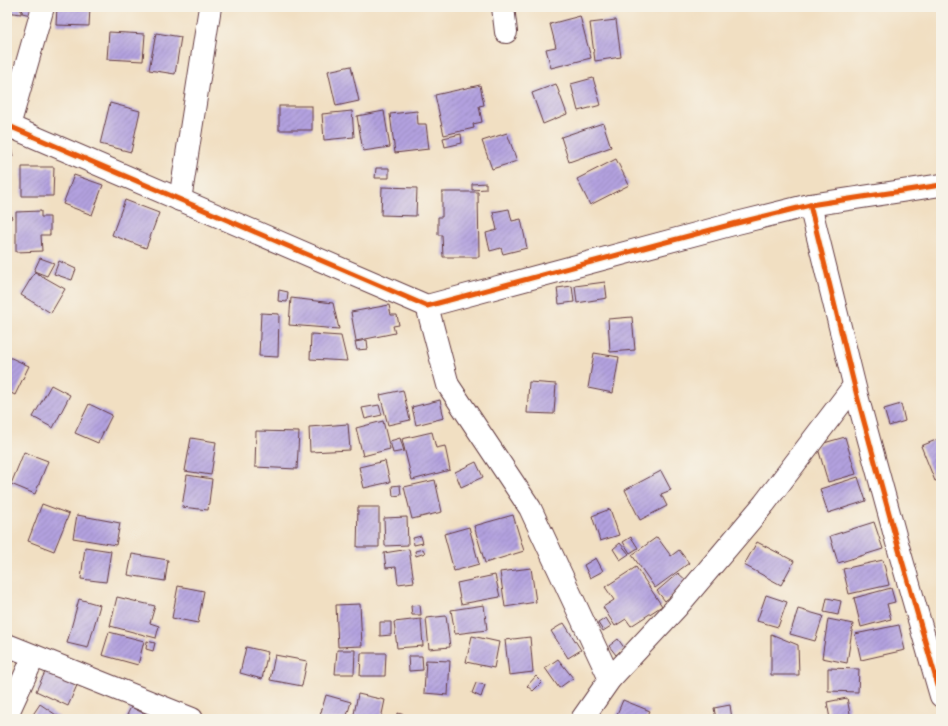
<svg xmlns="http://www.w3.org/2000/svg" width="948" height="726" viewBox="0 0 948 726" font-family="Dekko,sans-serif">
<style>
.building{fill:url(#building-hatch)}
.lines{fill:none;stroke-linecap:round;stroke-linejoin:round}
.minor-casing{stroke:#633c42;stroke-width:24}
.minor{stroke:#fff;stroke-width:22}
.cycleway-casing{stroke:#f7f3e8;stroke-width:8}
.cycleway{stroke:#e8590c;stroke-width:5}
</style>
<defs>
<pattern id="building-hatch" width="6" height="6" patternUnits="userSpaceOnUse"><rect width="6" height="6" fill="#b2a1df"/><path d="M-1 1l2-2M0 6l6-6M5 7l2-2" fill="none" stroke="#9383b5"/></pattern>
</defs>
<rect width="100%" height="100%" fill="#f7f3e8"/>
<filter id="ink" filterUnits="userSpaceOnUse"><feTurbulence type="fractalNoise" baseFrequency=".025" numOctaves="2"/><feDisplacementMap in="SourceGraphic" scale="8" xChannelSelector="R" yChannelSelector="G"/><feConvolveMatrix kernelMatrix="1 2 1 2 8 2 1 2 1" color-interpolation-filters="sRGB"/></filter>
<filter id="wash" filterUnits="userSpaceOnUse"><feTurbulence type="fractalNoise" baseFrequency=".012" numOctaves="4" result="noise"/><feDisplacementMap in="SourceGraphic" scale="16" xChannelSelector="R" yChannelSelector="G"/><feGaussianBlur stdDeviation="0.9" result="paint"/><feColorMatrix in="noise" values="0 0 0 0 0 0 0 0 0 0 0 0 0 0 0 0 0 1.4 0 .05"/><feComposite in="paint" operator="in"/></filter>
<g filter="url(#wash)">
<rect width="100%" height="100%" fill="#f1dfc2"/>
<g id="blocks">
<g class="building">
<polygon points="7,7 21,7 21,14 7,12"/>
<polygon points="23,7 32,7 31,15 22,13"/>
<polygon points="57,7 90,7 89,26 56,25"/>
<polygon points="580,16 591,58 551,68 546,49 556,47 550,24"/>
<polygon points="616,20 621,57 595,61 590,23"/>
<polygon points="109,32 145,34 143,61 107,59"/>
<polygon points="156,33 181,37 175,74 149,70"/>
<polygon points="351,66 359,101 336,106 328,71"/>
<polygon points="593,78 601,105 578,111 571,84"/>
<polygon points="556,84 567,114 543,124 532,93"/>
<polygon points="480,85 484,105 479,106 482,122 473,124 474,128 444,135 435,95"/>
<polygon points="110,103 140,111 131,152 100,144"/>
<rect x="279" y="106" width="33" height="24"/>
<polygon points="352,111 354,137 324,140 322,114"/>
<polygon points="384,111 390,147 363,151 357,116"/>
<polygon points="417,111 418,124 426,124 429,149 395,153 390,114"/>
<polygon points="603,123 611,147 569,162 561,137"/>
<polygon points="507,133 517,161 492,169 482,141"/>
<polygon points="461,134 462,143 445,147 443,138"/>
<polygon points="11,148 13,156 7,158 7,149"/>
<polygon points="616,159 629,185 590,205 577,179"/>
<polygon points="22,167 54,167 53,196 22,196"/>
<polygon points="376,168 389,168 389,178 375,178"/>
<polygon points="74,175 103,185 92,215 63,204"/>
<polygon points="486,183 486,189 472,190 472,184"/>
<polygon points="382,187 417,188 416,216 381,215"/>
<polygon points="442,192 478,192 479,257 443,257 442,235 438,235 438,217 442,217"/>
<polygon points="125,200 159,213 146,248 112,235"/>
<polygon points="7,205 12,218 8,220 7,218"/>
<polygon points="509,209 512,221 521,219 527,248 503,254 501,248 490,251 486,233 497,230 493,212"/>
<polygon points="41,211 41,217 50,217 50,235 41,235 42,251 16,252 16,212"/>
<polygon points="40,258 54,263 47,276 34,271"/>
<polygon points="59,261 76,269 72,280 54,274"/>
<polygon points="35,272 65,289 51,313 21,295"/>
<polygon points="605,282 607,298 577,303 575,286"/>
<polygon points="572,286 574,302 559,304 557,288"/>
<polygon points="279,290 288,292 287,302 278,301"/>
<polygon points="291,298 333,303 339,329 289,325"/>
<polygon points="389,305 391,315 397,315 399,325 393,326 395,333 356,341 351,312"/>
<polygon points="261,313 279,314 278,357 259,356"/>
<polygon points="632,317 635,350 610,352 608,319"/>
<polygon points="311,334 341,336 347,361 310,359"/>
<polygon points="367,340 368,349 357,350 355,342"/>
<polygon points="594,353 619,357 613,393 588,388"/>
<polygon points="7,356 29,366 15,395 7,391"/>
<polygon points="529,382 556,384 554,414 527,413"/>
<polygon points="51,385 70,395 53,428 33,417"/>
<polygon points="403,390 410,420 388,425 380,395"/>
<polygon points="440,400 444,418 416,425 412,407"/>
<polygon points="89,404 112,415 98,443 75,433"/>
<polygon points="901,404 905,421 889,426 884,409"/>
<polygon points="379,405 382,415 365,419 362,408"/>
<polygon points="383,421 390,449 363,456 356,428"/>
<polygon points="348,424 350,450 310,452 309,427"/>
<polygon points="256,431 299,432 297,469 255,467"/>
<polygon points="432,432 436,448 445,446 450,470 412,480 402,439"/>
<polygon points="845,437 856,474 828,482 817,445"/>
<polygon points="191,438 216,442 211,475 185,471"/>
<polygon points="400,438 404,451 393,453 390,441"/>
<polygon points="941,438 941,479 935,481 921,446"/>
<polygon points="24,452 48,461 35,494 11,484"/>
<polygon points="385,461 390,482 364,488 359,467"/>
<polygon points="476,462 483,477 461,487 455,472"/>
<polygon points="661,471 671,490 661,494 667,506 640,520 625,490"/>
<polygon points="187,475 212,479 208,510 182,507"/>
<polygon points="858,477 866,501 828,513 820,489"/>
<polygon points="435,480 442,512 412,519 404,487"/>
<polygon points="400,485 401,495 393,496 392,486"/>
<polygon points="42,504 69,514 54,551 28,541"/>
<polygon points="358,507 379,507 379,547 357,547"/>
<polygon points="610,509 619,535 600,541 592,516"/>
<polygon points="77,515 120,523 116,545 73,538"/>
<polygon points="513,515 524,551 485,563 474,526"/>
<polygon points="407,517 408,545 385,546 384,518"/>
<polygon points="874,522 883,549 838,563 830,536"/>
<polygon points="469,527 479,564 454,571 444,534"/>
<polygon points="421,536 423,543 414,545 413,538"/>
<polygon points="631,537 638,548 630,553 623,542"/>
<polygon points="657,537 671,556 679,550 689,563 655,588 632,555"/>
<polygon points="757,542 794,561 781,585 744,565"/>
<polygon points="620,543 629,554 620,560 613,549"/>
<polygon points="85,547 111,551 106,582 81,579"/>
<polygon points="409,549 414,582 398,584 396,567 386,568 384,553"/>
<polygon points="423,549 425,553 416,556 415,551"/>
<polygon points="132,554 168,560 165,581 128,575"/>
<polygon points="596,558 603,571 590,578 584,565"/>
<polygon points="883,560 889,585 849,594 843,569"/>
<polygon points="636,567 662,606 631,626 626,619 615,626 603,607 614,600 605,587"/>
<polygon points="531,568 536,602 505,607 500,572"/>
<polygon points="678,573 688,582 665,601 657,591"/>
<polygon points="495,575 500,597 461,604 457,583"/>
<polygon points="178,586 204,591 198,623 172,618"/>
<polygon points="891,588 895,602 887,604 891,619 861,627 854,598"/>
<polygon points="766,595 787,602 778,627 757,621"/>
<polygon points="117,597 155,606 150,623 159,626 156,638 110,626"/>
<polygon points="827,598 841,601 838,615 824,612"/>
<polygon points="79,599 100,605 88,648 67,643"/>
<polygon points="360,604 362,646 338,647 336,605"/>
<polygon points="420,605 421,615 412,615 411,606"/>
<polygon points="484,605 487,630 455,634 451,610"/>
<polygon points="798,609 823,616 815,641 790,634"/>
<polygon points="446,616 450,647 429,649 426,618"/>
<polygon points="606,618 611,626 603,631 598,623"/>
<polygon points="421,619 423,646 397,648 394,622"/>
<polygon points="828,619 853,624 847,663 822,658"/>
<polygon points="380,622 391,622 391,635 380,636"/>
<polygon points="564,623 581,650 568,658 551,631"/>
<polygon points="899,625 905,650 861,660 855,634"/>
<polygon points="109,632 144,641 138,665 102,655"/>
<polygon points="771,634 798,645 799,675 771,675"/>
<polygon points="472,636 499,642 494,668 466,662"/>
<polygon points="530,637 533,672 509,675 505,640"/>
<polygon points="618,639 625,649 616,655 609,646"/>
<polygon points="147,641 155,643 153,651 146,649"/>
<polygon points="246,647 268,652 262,679 240,673"/>
<polygon points="337,650 355,650 354,674 335,674"/>
<polygon points="361,653 386,653 385,676 360,676"/>
<polygon points="275,655 307,661 302,686 270,680"/>
<polygon points="408,656 422,656 423,670 409,671"/>
<polygon points="558,659 573,678 559,688 545,668"/>
<polygon points="426,660 450,661 448,695 424,693"/>
<polygon points="47,668 78,683 68,706 36,691"/>
<polygon points="828,668 859,669 858,692 828,691"/>
<polygon points="536,676 542,682 533,691 527,686"/>
<polygon points="476,683 485,685 481,697 472,693"/>
<polygon points="358,694 385,700 381,719 353,719"/>
<polygon points="326,695 351,702 346,719 319,719"/>
<polygon points="847,698 851,719 830,719 827,702"/>
<polygon points="623,700 650,711 646,719 615,719"/>
<polygon points="40,704 62,719 30,719"/>
<polygon points="730,705 732,719 716,719 714,708"/>
<polygon points="131,707 147,715 145,719 125,719"/>
<polygon points="398,713 417,719 396,719"/>
</g>
</g>
</g>
<g filter="url(#ink)">
<use href="#blocks" fill-opacity="0" stroke="#633c42" stroke-width="1"/>
<g class="lines">
<defs>
<g id="minor">
<polyline points="503,7 506,32"/>
<polyline points="9,126 43,7"/>
<polyline points="7,127 9,126 427,306 737,223 810,205 941,185"/>
<polyline points="180,200 210,7"/>
<polyline points="810,205 857,396 899,550 941,696"/>
<polyline points="427,306 448,385 530,508 610,679"/>
<polyline points="7,645 192,719"/>
<polyline points="7,715 34,656"/>
<polyline points="582,719 610,679 677,607 764,504 854,386"/>
</g>
</defs>
<use href="#minor" class="minor-casing"/>
<use href="#minor" class="minor"/>
<defs>
<g id="cycleway">
<polyline points="7,127 9,126 427,306 737,223 810,205 941,185"/>
<polyline points="810,205 857,396 899,550 941,696"/>
</g>
</defs>
<use href="#cycleway" class="cycleway-casing"/>
<use href="#cycleway" class="cycleway"/>
</g>
</g>
<rect width="948" height="726" fill="none" stroke="#f7f3e8" stroke-width="24"/>
</svg>
